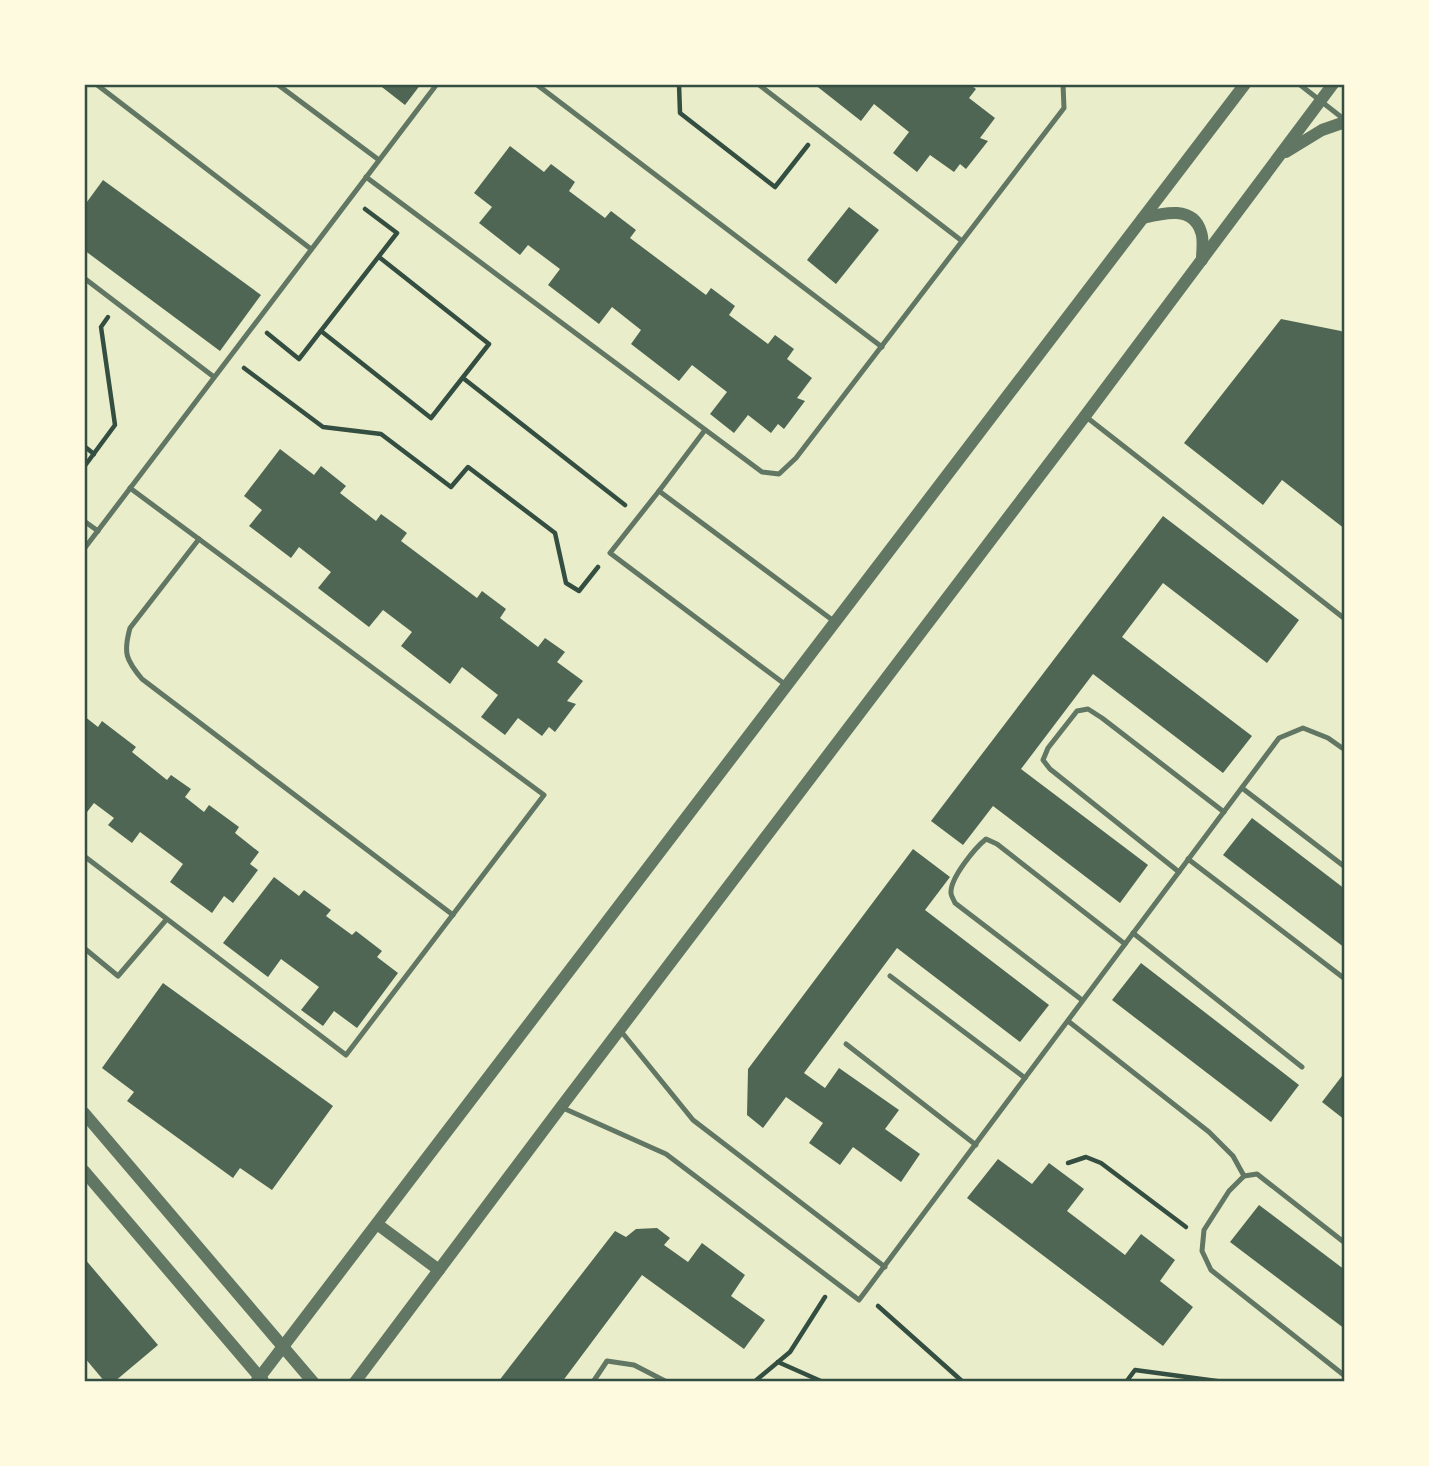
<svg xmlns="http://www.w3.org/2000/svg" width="1429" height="1466" viewBox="0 0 1429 1466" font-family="Manrope,sans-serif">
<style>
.building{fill:#4f6655}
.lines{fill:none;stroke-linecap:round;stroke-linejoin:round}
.path{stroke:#344e41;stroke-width:4.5}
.service{stroke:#617663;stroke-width:5}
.tertiary{stroke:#617663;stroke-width:12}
.neatline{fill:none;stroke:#344e41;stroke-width:2.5}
</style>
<rect width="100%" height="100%" fill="#e9edc9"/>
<g class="building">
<polygon points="378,84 421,84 405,105"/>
<polygon points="814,84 969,84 976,89 969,98 995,118 980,138 988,141 966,169 960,164 954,172 930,155 917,172 893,153 909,132 874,104 861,121"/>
<polygon points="510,146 544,172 551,164 575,182 569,191 605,218 611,211 636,230 630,238 706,295 711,288 735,306 729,315 768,344 775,335 794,349 787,359 812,378 797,398 805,401 784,429 778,424 771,433 748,415 734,433 710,414 727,392 692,365 679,381 631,344 641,330 612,307 599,324 548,285 560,269 528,245 520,255 479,223 492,207 474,193"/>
<polygon points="103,180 261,295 220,351 84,250 84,206"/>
<polygon points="849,207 879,230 836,284 807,260"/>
<polygon points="1281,319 1341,331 1345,334 1345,529 1282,480 1263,505 1184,443"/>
<polygon points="280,449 314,475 321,466 346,486 340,493 376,521 381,514 407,533 401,541 477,598 482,591 506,609 500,618 538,647 545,638 565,652 557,662 583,681 567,701 576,704 555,732 549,727 542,736 518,718 505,735 481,717 498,695 462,667 450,684 401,646 412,632 383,610 369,627 318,588 331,572 299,547 291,558 249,526 262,510 244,496"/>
<polygon points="1163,516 1299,620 1267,663 1163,583 1122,637 1252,736 1223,773 1093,674 1021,769 1148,865 1120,903 993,806 963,845 931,821"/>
<polygon points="84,716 98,727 102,721 136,747 132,752 167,780 171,775 191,789 185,797 204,812 209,805 239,827 235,833 259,852 250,864 258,870 233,903 224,896 212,913 170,882 183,864 140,832 132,843 108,825 114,818 94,803 84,816"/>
<polygon points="1252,818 1345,889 1345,948 1223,855"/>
<polygon points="913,849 950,877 925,910 1049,1005 1020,1042 897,948 804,1073 825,1088 839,1068 899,1110 885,1129 920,1154 901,1182 853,1147 840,1165 809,1143 823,1123 786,1097 763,1128 747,1115 748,1069"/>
<polygon points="274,877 299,896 304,890 331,910 326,916 352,935 356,931 382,951 377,957 398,973 357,1028 334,1011 323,1026 301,1010 319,987 281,959 268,977 223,943"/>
<polygon points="1141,963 1299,1085 1271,1122 1112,1000"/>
<polygon points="163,983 333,1106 272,1190 240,1168 233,1178 127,1101 134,1092 102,1068"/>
<polygon points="1345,1072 1345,1120 1322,1102"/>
<polygon points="998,1159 1032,1184 1049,1163 1084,1189 1067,1211 1125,1255 1141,1234 1175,1260 1160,1281 1193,1307 1163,1346 967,1198"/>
<polygon points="1259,1205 1345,1270 1345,1329 1230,1242"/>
<polygon points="657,1228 670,1238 664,1245 688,1262 702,1243 745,1275 731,1296 765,1320 744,1349 642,1275 562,1382 498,1382 615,1231 626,1237 636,1229"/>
<polygon points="84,1258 158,1345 114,1382 105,1382 84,1357"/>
</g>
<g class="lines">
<g class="path">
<polyline points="679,84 680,113 775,187 808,145"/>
<polyline points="321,331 431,418 489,344 379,257"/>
<polyline points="267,333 299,359 397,233 365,209"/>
<polyline points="244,368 323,427 381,434 451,487 468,467 555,533 566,583 579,591 598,567"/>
<polyline points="463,378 625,505"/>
<polyline points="84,446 94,454"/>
<polyline points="84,467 115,425 101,327 108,317"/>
<polyline points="1068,1163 1086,1157 1101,1163 1186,1227"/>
<polyline points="878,1306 963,1382"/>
<polyline points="778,1362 823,1382"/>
<polyline points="754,1382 790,1352 825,1297"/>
<polyline points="1126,1382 1135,1370 1224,1382"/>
</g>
<g class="service">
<polyline points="96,84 311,249"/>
<polyline points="277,84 379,160"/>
<polyline points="536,84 882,347"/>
<polyline points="758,84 962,241"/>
<polyline points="1299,84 1345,120"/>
<polyline points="366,177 762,472 779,474 796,458 1064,108 1063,84"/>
<polyline points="84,278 214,377"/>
<polyline points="1085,416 1345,619"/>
<polyline points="659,491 705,430"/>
<polyline points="84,521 98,531"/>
<path d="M199 539 130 628C123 653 126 660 142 679L453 915"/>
<polyline points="84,549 437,84"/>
<polyline points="786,685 610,553 659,491 835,622"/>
<polyline points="1242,788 1345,867"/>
<polyline points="84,856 346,1055 544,795 130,488"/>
<polyline points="1188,859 1345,979"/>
<polyline points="1179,872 1050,769 1043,760 1048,748 1077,711 1088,709 1102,718 1224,812"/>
<polyline points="1133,933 1302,1067"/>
<polyline points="84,948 118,976 166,920"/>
<polyline points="890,976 1025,1078"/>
<path d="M1082 1000 955 903C954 900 951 896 951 893 950 878 975 848 986 839L997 844 1125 944"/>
<polyline points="1068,1021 1209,1132 1233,1156 1244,1176"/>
<polyline points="620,1030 693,1120 885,1267"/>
<polyline points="846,1044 976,1145"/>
<polyline points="563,1108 666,1154 859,1300 1279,738 1303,728 1328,738 1345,750"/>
<polyline points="1345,1243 1257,1174 1244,1176 1229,1191 1204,1230 1202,1251 1211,1270 1345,1376"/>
<polyline points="593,1382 607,1361 634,1365 667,1382"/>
</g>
<g class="tertiary">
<polyline points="1286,152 1322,130 1345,122"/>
<path d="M1143 218C1163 213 1193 205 1201 232 1204 239 1202 251 1202 260"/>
<polyline points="84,1113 313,1382"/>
<polyline points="84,1171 263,1381"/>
<polyline points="377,1224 439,1270"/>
<polyline points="256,1382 1245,84"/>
<polyline points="355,1382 561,1107 1085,416 1333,84"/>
</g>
</g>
<rect width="1429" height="1466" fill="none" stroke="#fefae0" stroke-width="172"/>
<rect x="86" y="86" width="1257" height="1294" class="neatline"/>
</svg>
